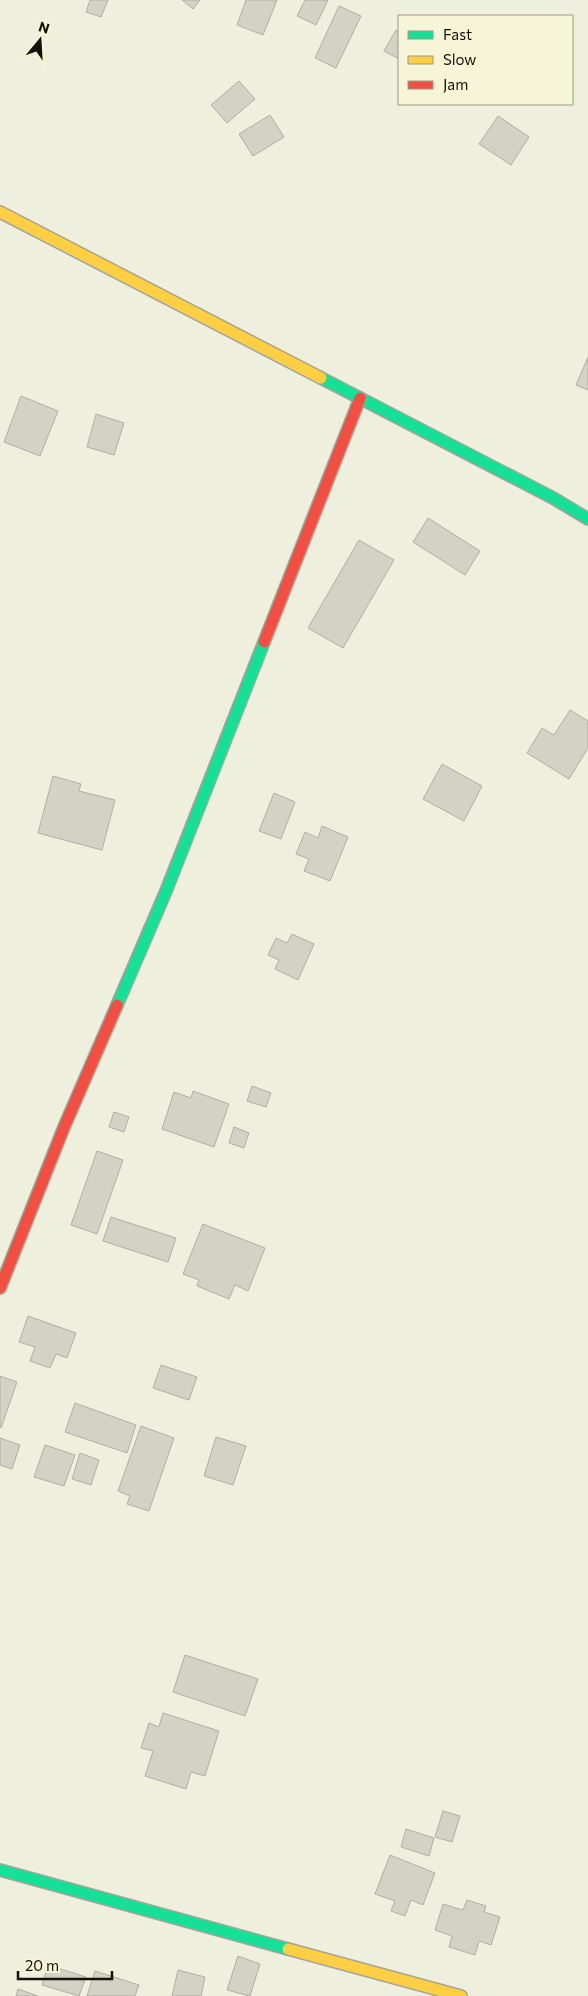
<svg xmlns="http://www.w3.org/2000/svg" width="588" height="1996" viewBox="0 0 588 1996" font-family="Commissioner,sans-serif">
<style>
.building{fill:#d2d2c5;stroke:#afafa2}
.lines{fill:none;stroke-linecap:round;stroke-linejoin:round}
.fast-casing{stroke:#a5a498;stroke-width:14}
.slow-casing{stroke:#a5a498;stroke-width:14}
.jam-casing{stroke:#a5a498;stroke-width:14}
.fast{stroke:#16e098;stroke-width:11}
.slow{stroke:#ffcf43;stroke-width:11}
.jam{stroke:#f24e42;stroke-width:11}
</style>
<rect width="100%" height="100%" fill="#efefde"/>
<g class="building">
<polygon points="90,0 108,0 101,17 86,12"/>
<polygon points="182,0 200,0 193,9"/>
<polygon points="246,0 277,0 263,35 237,25"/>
<polygon points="305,0 328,0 316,25 297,16"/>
<polygon points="339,6 361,16 336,68 315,58"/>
<polygon points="396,30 399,32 399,59 384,51"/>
<polygon points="239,81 255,99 227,123 211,105"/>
<polygon points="270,115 284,137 253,156 239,134"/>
<polygon points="498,116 529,137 511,165 479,144"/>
<polygon points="588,357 588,390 576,385"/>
<polygon points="21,396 58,411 40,456 4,442"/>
<polygon points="96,414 124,423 114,455 87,447"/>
<polygon points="428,518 480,551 465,575 413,542"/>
<polygon points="359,540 394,560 343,648 308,628"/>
<polygon points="570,710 588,721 588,748 569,779 527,753 542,728 554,735"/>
<polygon points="442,764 482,786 464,821 423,799"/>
<polygon points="53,776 81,784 79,791 115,800 102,850 38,833"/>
<polygon points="274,793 295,802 281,839 259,831"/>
<polygon points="322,826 348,837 330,881 304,871 309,859 296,854 305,832 318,838"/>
<polygon points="292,934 314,944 298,980 275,969 279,960 268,955 276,938 287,943"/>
<polygon points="252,1086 271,1093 266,1107 247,1101"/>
<polygon points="193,1091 229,1104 214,1147 162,1129 174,1092 191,1098"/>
<polygon points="114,1112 129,1117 124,1132 109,1127"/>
<polygon points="234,1127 249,1133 244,1148 229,1143"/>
<polygon points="97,1151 123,1160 97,1234 71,1225"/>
<polygon points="111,1217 176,1238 168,1262 103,1241"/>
<polygon points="203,1224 265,1248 248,1291 235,1285 229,1299 197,1286 199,1280 183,1274"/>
<polygon points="28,1316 76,1333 67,1358 56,1354 50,1368 30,1361 35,1347 19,1342"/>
<polygon points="161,1365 197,1377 189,1400 153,1388"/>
<polygon points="0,1376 17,1382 1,1428 0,1427"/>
<polygon points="75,1403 136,1425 127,1453 65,1432"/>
<polygon points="141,1426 174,1438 149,1511 127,1504 130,1496 118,1491"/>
<polygon points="216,1437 246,1446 233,1485 204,1476"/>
<polygon points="0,1438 20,1445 12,1469 0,1465"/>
<polygon points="45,1445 75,1455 64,1486 34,1477"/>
<polygon points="80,1453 99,1460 91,1485 72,1479"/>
<polygon points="185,1655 258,1679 245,1716 173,1692"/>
<polygon points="163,1713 219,1731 205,1776 191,1772 186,1789 145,1776 153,1751 141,1748 149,1723 159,1727"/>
<polygon points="443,1811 460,1816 452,1842 435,1837"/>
<polygon points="406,1829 434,1838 429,1856 401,1847"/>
<polygon points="390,1855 435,1873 423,1905 411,1900 405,1916 391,1911 395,1901 375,1894"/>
<polygon points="467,1900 486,1906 484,1912 500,1917 491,1945 479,1941 475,1955 449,1947 452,1936 435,1930 443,1904 463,1910"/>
<polygon points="238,1956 260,1964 250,1996 227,1990"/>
<polygon points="48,1965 86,1977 79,1996 42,1985"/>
<polygon points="178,1970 205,1977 201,1996 172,1996"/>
<polygon points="95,1971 139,1985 135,1996 87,1996"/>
<polygon points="18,1989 38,1996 16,1996"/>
</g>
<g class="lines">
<defs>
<g id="fast">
<polyline points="321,378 553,498 588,519"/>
<polyline points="117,1005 166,891 264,642"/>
<polyline points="0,1870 288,1949"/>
</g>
<g id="slow">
<polyline points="0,212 321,378"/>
<polyline points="288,1949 461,1996"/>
</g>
<g id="jam">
<polyline points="264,642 360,398"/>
<polyline points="0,1288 64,1127 117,1005"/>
</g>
</defs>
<use href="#fast" class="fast-casing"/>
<use href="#slow" class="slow-casing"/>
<use href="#jam" class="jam-casing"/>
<use href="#fast" class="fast"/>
<use href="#slow" class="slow"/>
<use href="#jam" class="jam"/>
</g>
<rect x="398" y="15" width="175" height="90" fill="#f6f5d7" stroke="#9b9a84"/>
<rect x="408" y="31" width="25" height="8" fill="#16e098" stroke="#9b9a84"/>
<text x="443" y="40" font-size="15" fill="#131208">Fast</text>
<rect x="408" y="56" width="25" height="8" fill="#ffcf43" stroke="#9b9a84"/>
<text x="443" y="65" font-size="15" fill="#131208">Slow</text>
<rect x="408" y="81" width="25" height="8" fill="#f24e42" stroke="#9b9a84"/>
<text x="443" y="90" font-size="15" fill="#131208">Jam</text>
<g transform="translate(40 40) rotate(18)" stroke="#f6f5d7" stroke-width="4" paint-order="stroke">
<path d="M0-4L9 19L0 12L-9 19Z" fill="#131208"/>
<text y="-8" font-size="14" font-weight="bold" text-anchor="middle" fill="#131208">N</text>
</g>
<path d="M18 1971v8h94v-8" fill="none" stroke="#131208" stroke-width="2.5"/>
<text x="25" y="1971" font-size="15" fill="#131208" stroke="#f6f5d7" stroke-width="4" paint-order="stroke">20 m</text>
</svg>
